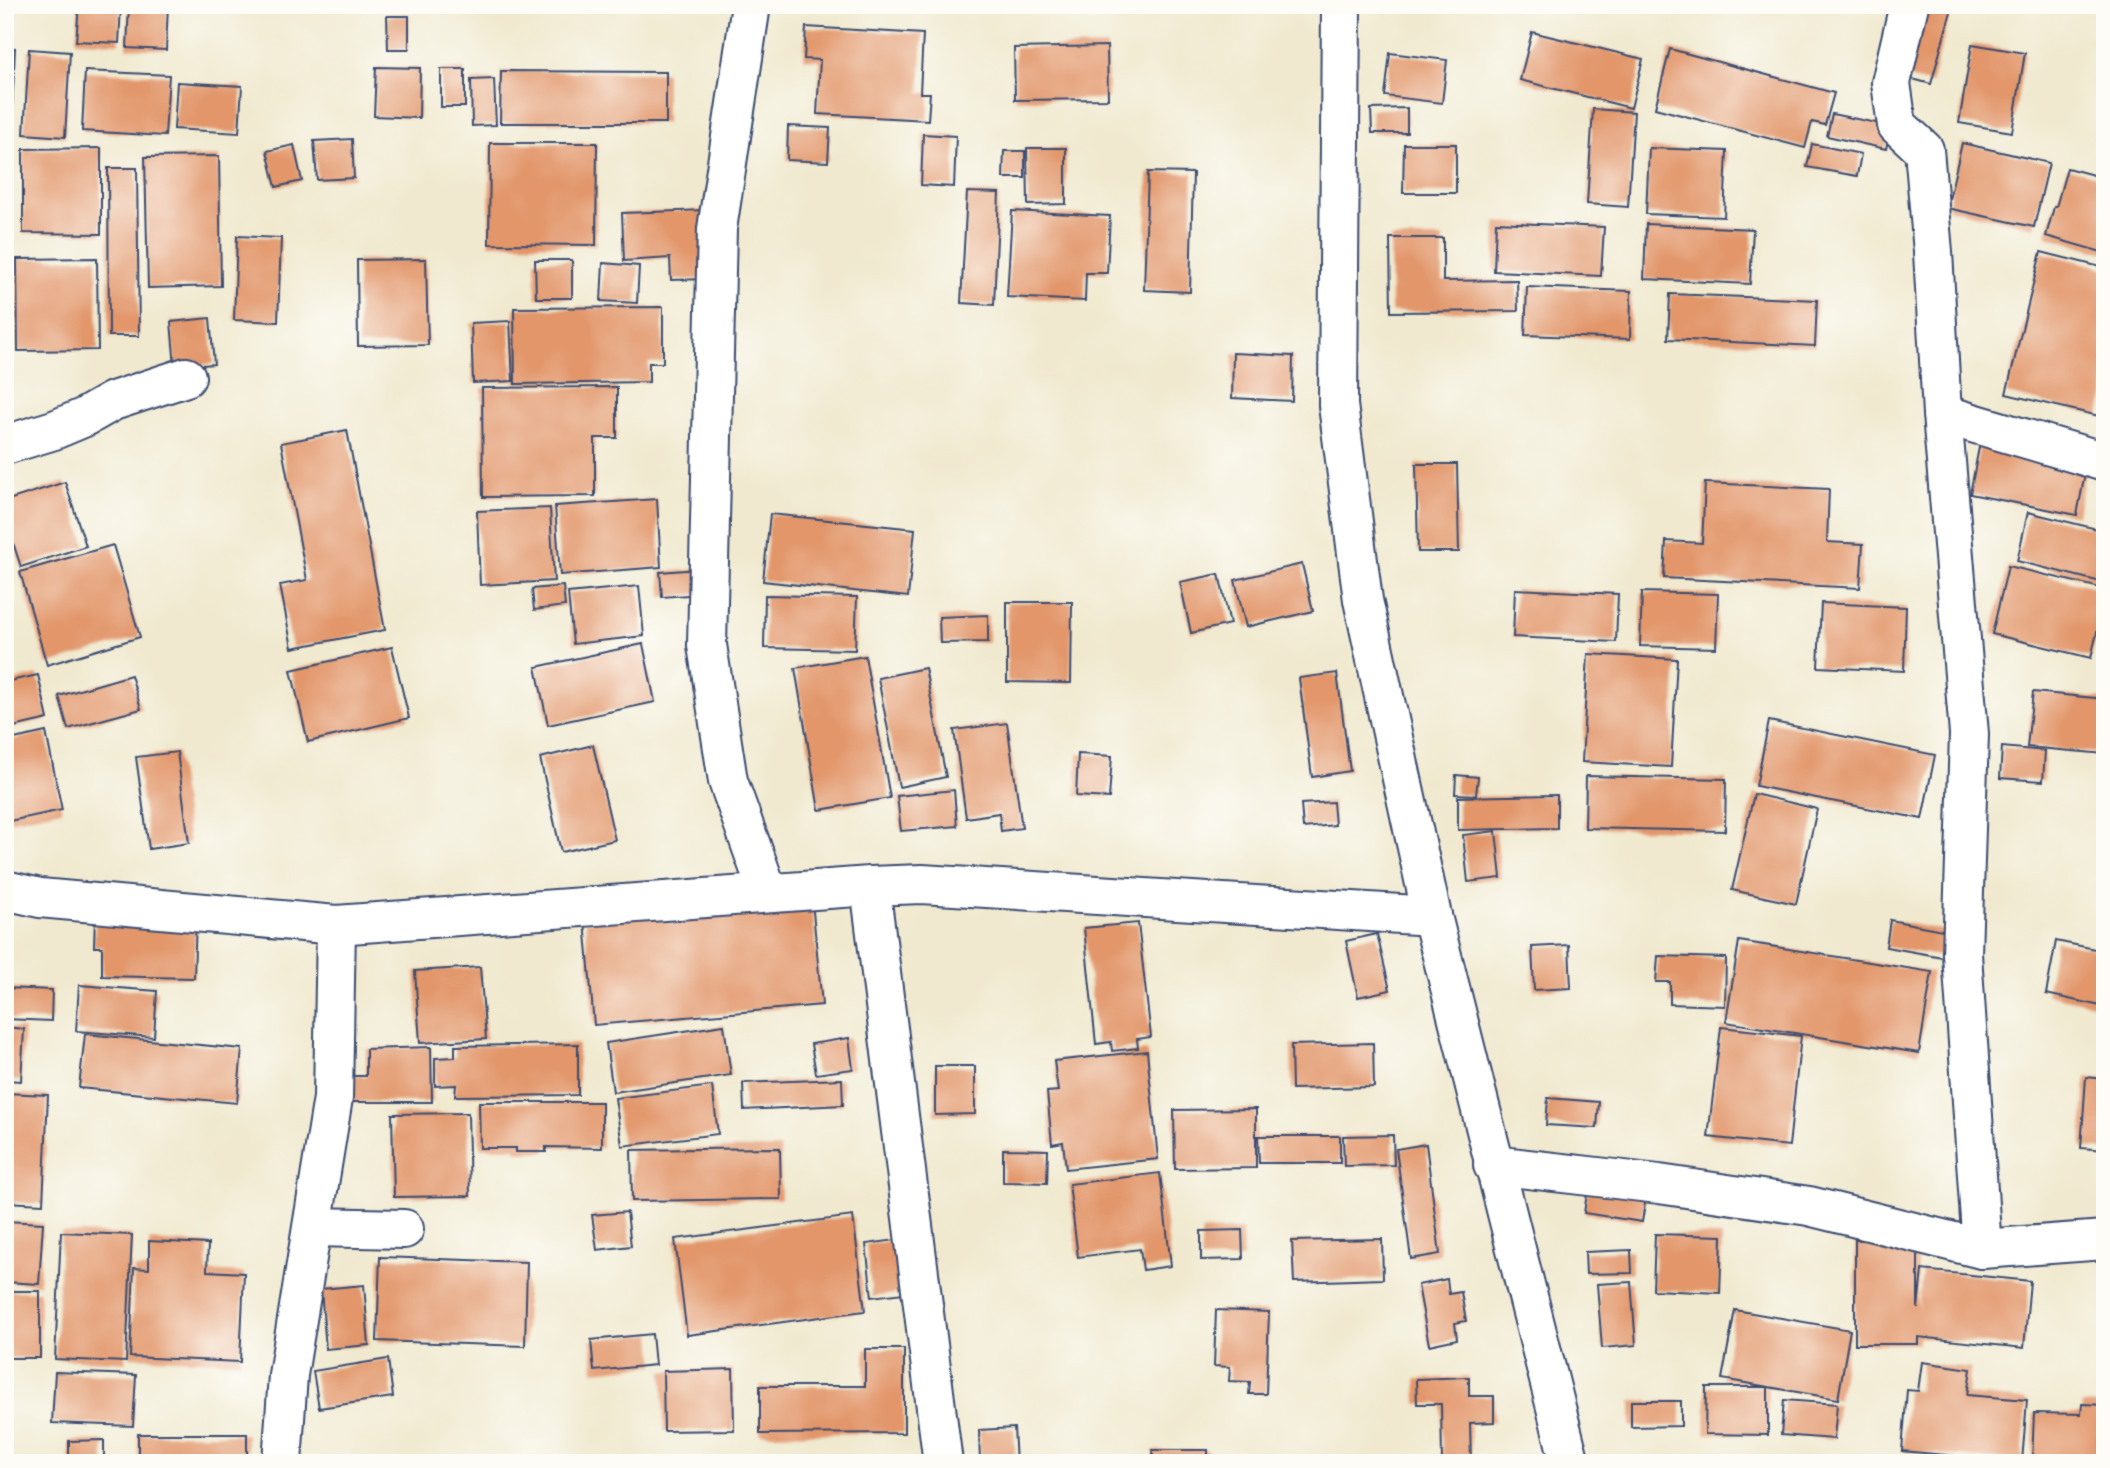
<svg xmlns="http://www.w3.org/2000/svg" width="2110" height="1468" viewBox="0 0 2110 1468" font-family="'Shantell Sans',sans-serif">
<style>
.building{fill:#e2966b}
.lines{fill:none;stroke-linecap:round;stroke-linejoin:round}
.street-casing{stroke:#3b4b6f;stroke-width:42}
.street{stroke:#fff;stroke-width:38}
</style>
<rect width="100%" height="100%" fill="#fdfcf7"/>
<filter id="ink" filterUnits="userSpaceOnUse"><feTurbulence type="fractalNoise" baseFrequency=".0143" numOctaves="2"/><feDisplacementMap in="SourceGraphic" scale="14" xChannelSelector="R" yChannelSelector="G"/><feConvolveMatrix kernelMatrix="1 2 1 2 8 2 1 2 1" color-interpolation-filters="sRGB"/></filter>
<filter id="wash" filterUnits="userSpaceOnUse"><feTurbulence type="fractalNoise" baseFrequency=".00686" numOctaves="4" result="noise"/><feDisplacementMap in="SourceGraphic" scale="28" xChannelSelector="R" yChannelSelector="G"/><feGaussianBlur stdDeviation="1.57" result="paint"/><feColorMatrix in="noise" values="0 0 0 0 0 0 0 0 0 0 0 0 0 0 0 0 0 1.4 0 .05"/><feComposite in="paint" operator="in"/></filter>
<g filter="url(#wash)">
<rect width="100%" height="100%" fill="#f0e9cf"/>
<g id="blocks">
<g class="building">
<polygon points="79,5 121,5 119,43 76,41"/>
<polygon points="129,5 168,5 166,50 127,48"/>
<polygon points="1106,5 1172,5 1171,11 1106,7"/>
<polygon points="1912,5 1943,5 1952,8 1931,84 1894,74"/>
<polygon points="387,16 409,16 409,49 388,49"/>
<polygon points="806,27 923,34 920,93 930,93 928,120 817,114 820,60 804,59"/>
<polygon points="1532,32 1643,59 1631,108 1520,80"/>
<polygon points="1972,44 2025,53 2012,132 1959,123"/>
<polygon points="1107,46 1108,99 1015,100 1014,48"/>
<polygon points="5,47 15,48 11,133 5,133"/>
<polygon points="29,49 70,52 65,137 24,134"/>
<polygon points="1670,49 1834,93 1825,125 1812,122 1805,148 1655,108"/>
<polygon points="1390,53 1447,60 1442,103 1385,96"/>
<polygon points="376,67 420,68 419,118 374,116"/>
<rect x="441" y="69" width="24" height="38"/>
<polygon points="85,71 169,75 165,136 82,131"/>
<polygon points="501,71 666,72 666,123 500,123"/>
<polygon points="494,79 496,125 472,126 471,80"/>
<polygon points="177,82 242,86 239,133 174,129"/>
<polygon points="1407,108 1407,133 1372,133 1371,109"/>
<polygon points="1593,109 1634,112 1628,207 1587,204"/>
<polygon points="1832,114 1891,126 1886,149 1827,136"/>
<polygon points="788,126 830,128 828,162 787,160"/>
<polygon points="923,134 956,136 954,187 921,185"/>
<polygon points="352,139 354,178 317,180 314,141"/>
<polygon points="490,143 597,143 596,245 489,244"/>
<polygon points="1962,143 2049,163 2034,227 1947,208"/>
<polygon points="1404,144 1456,144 1456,193 1403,193"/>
<polygon points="1812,144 1861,154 1857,176 1807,167"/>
<polygon points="294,145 302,181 276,187 267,151"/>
<polygon points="101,148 101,234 23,233 23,149"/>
<polygon points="1027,148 1066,148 1066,204 1028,205"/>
<polygon points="1649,148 1727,151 1724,217 1646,214"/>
<polygon points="1004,151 1025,151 1025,178 1003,178"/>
<polygon points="219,156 221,286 148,288 145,157"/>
<polygon points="108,168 137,168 139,336 109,336"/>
<polygon points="2067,168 2105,178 2105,253 2046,236 2054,207 2056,207"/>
<polygon points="1148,172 1193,173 1190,292 1144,290"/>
<polygon points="967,192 999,193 994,305 961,303"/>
<polygon points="706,210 709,279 671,280 670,258 624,261 622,213"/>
<polygon points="1012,211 1110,216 1107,273 1086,273 1085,301 1007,297"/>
<polygon points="1496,222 1604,227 1601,276 1494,271"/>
<polygon points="1646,224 1753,229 1750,284 1644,279"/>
<polygon points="237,236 281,238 278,322 234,320"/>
<polygon points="1390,238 1443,238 1443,281 1517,280 1518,311 1391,312"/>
<polygon points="2041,252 2105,268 2105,395 2099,416 2006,394"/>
<polygon points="97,258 98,350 18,351 17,259"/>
<polygon points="426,259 428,345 358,346 357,260"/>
<polygon points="535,260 572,260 572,298 536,298"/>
<polygon points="603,263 639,266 637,303 601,301"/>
<polygon points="1527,287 1631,291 1630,339 1525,335"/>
<polygon points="1670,294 1817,300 1815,346 1668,339"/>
<polygon points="663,307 663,363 649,363 649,382 515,384 514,308"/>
<polygon points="210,318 214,364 175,367 171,322"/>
<polygon points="510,321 513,381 473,383 471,323"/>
<polygon points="1233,353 1293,356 1292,401 1232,398"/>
<polygon points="617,387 617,438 595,438 595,496 483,497 482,388"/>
<polygon points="347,430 385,630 292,648 280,585 307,580 281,443"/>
<polygon points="1981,437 2088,458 2077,515 1970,494"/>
<polygon points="1416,464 1457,464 1459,552 1418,552"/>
<polygon points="65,482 86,546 21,567 5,518 5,501"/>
<polygon points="1705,483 1829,489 1827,542 1863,544 1860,588 1664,578 1666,541 1702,543"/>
<polygon points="657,499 661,567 560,575 555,506"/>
<polygon points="550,508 554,581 480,585 477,511"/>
<polygon points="2028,512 2105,531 2105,583 2017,561"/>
<polygon points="770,514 915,529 908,597 763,581"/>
<polygon points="113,545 140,637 47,665 20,572"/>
<polygon points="1302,564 1313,611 1246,627 1235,580"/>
<polygon points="2008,566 2105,589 2105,598 2091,658 1992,634"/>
<polygon points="698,569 701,594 662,597 660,572"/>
<polygon points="1219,574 1230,624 1191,633 1180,582"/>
<polygon points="563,586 565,606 534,610 532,589"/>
<polygon points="639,586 644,636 573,644 568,593"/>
<polygon points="1515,589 1618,594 1616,642 1513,637"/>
<polygon points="1642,592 1718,594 1716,648 1640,646"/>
<polygon points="765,595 857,597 855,650 764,648"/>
<polygon points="1007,602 1072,602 1071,683 1007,682"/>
<polygon points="1821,603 1906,607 1904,671 1818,667"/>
<polygon points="988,615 988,642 940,643 939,617"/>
<polygon points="643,644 655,702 548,725 536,667"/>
<polygon points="392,647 409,718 308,742 291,670"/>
<polygon points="1588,654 1677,659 1671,767 1582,762"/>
<polygon points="865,656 890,798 819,810 795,668"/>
<polygon points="925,668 946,777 899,787 878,678"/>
<polygon points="1337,673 1350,771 1312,777 1299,678"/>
<polygon points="38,675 48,719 5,729 5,682"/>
<polygon points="131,675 141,709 68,729 59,696"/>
<polygon points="2033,692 2105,699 2105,754 2027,747"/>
<polygon points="1769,721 1935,755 1922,819 1756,786"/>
<polygon points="1007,723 1022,828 1001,831 999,813 966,818 954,730"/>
<polygon points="46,732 62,810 5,822 5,741"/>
<polygon points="593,745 615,840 561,852 540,758"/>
<polygon points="2002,747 2045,751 2043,781 2000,778"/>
<polygon points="177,752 189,843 149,849 136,757"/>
<polygon points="1078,754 1112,756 1109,798 1076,796"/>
<polygon points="1456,775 1478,777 1476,795 1455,794"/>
<polygon points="1586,776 1726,779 1725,831 1585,828"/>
<polygon points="954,790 957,826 901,831 897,796"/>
<polygon points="1754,794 1817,809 1796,904 1732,890"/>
<polygon points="1557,795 1557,828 1458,830 1458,797"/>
<polygon points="1333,802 1335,825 1303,828 1301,804"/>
<polygon points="1496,831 1501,878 1468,882 1463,835"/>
<polygon points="812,901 822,1005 594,1025 585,921"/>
<polygon points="95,915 196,918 194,978 102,976 102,947 94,947"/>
<polygon points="1890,920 1953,932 1948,958 1886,947"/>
<polygon points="1138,923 1151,1037 1137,1039 1138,1048 1112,1051 1111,1042 1096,1044 1084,928"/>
<polygon points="1377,934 1390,990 1358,997 1346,941"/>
<polygon points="1739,941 1932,972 1919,1053 1726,1022"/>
<polygon points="2056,941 2105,951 2105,1007 2046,994"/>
<polygon points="1569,945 1571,988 1534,990 1532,947"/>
<polygon points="1658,956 1726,958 1725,1006 1670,1004 1670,982 1656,982"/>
<polygon points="480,967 486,1039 420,1043 415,971"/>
<polygon points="79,985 157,991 154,1037 76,1031"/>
<polygon points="5,988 52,990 51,1021 5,1019"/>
<polygon points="724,1025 731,1075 613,1092 606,1043"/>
<polygon points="5,1027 24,1029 21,1081 5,1080"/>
<polygon points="1721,1027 1801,1036 1789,1146 1708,1137"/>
<polygon points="85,1034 242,1049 237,1103 79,1088"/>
<polygon points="849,1038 853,1069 816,1074 811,1044"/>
<polygon points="1373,1043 1374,1087 1292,1089 1291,1045"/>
<polygon points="578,1044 578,1095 455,1096 456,1085 435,1086 435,1058 455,1057 455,1046"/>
<polygon points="431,1047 432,1102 347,1102 347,1076 366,1076 366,1049"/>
<polygon points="1147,1051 1158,1159 1066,1169 1063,1142 1052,1144 1047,1092 1058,1091 1054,1061"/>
<polygon points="935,1066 975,1066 975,1114 935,1115"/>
<polygon points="2086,1077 2105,1079 2105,1150 2081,1148"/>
<polygon points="842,1079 843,1105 744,1110 743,1083"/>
<polygon points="712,1086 718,1134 622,1146 615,1098"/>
<polygon points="5,1093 48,1095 43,1204 5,1202"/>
<polygon points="1548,1098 1599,1102 1597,1128 1546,1125"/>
<polygon points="479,1102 602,1102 602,1148 546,1147 546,1152 516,1152 516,1148 480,1148"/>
<polygon points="1256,1109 1256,1168 1175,1169 1174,1110"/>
<polygon points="468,1113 470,1196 394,1197 392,1114"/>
<polygon points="1393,1135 1394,1165 1344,1166 1343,1136"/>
<polygon points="1258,1136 1340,1136 1340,1163 1259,1163"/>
<polygon points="1426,1144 1440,1254 1411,1259 1396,1149"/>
<polygon points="780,1148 781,1199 632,1201 631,1150"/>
<polygon points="1003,1149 1048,1150 1047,1183 1003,1182"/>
<polygon points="1160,1173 1171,1266 1143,1270 1140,1249 1078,1257 1069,1184"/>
<polygon points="1589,1181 1647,1190 1642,1222 1584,1213"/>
<polygon points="627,1212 631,1246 597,1250 592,1215"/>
<polygon points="853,1216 865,1311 687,1335 675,1239"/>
<polygon points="5,1221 43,1223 39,1284 5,1282"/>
<polygon points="1242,1230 1243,1259 1201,1260 1201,1231"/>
<polygon points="61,1232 132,1235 126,1362 55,1359"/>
<polygon points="1655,1234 1722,1236 1720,1293 1653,1290"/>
<polygon points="1382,1239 1383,1279 1294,1282 1292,1241"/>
<polygon points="896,1240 904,1293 872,1297 866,1244"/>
<polygon points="1855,1240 1918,1240 1918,1309 1922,1270 2030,1281 2024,1348 1918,1337 1918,1344 1855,1344"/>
<polygon points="149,1241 208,1244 207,1271 244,1273 240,1362 130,1357 134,1268 149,1269"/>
<polygon points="1631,1250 1632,1273 1586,1274 1585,1252"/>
<polygon points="380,1257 527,1262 525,1346 377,1341"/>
<polygon points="1447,1279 1449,1294 1461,1292 1466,1321 1455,1323 1457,1339 1429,1345 1418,1285"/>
<polygon points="1631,1282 1636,1345 1602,1348 1597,1284"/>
<polygon points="364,1285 369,1345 326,1349 321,1289"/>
<rect x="5" y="1291" width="35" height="67"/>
<polygon points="1216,1310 1269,1312 1266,1394 1249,1394 1250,1382 1229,1381 1230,1367 1214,1366"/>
<polygon points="1735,1310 1850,1330 1838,1399 1722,1379"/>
<polygon points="652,1334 655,1365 594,1371 591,1340"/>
<polygon points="865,1349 904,1349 904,1433 760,1434 760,1386 865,1386"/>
<polygon points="388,1359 393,1397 319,1408 313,1371"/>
<polygon points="1922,1362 1971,1369 1967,1395 2027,1400 2022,1462 1902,1451 1907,1390 1918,1391"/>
<polygon points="733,1369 734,1430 664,1431 663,1371"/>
<polygon points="55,1372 136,1375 133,1426 52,1423"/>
<polygon points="1469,1377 1469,1396 1494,1396 1494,1422 1470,1423 1471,1463 1442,1463 1441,1404 1417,1404 1416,1379"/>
<polygon points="1706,1387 1768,1387 1768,1435 1705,1434"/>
<polygon points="1784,1400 1837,1404 1834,1439 1781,1435"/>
<polygon points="1631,1401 1681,1401 1681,1426 1631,1427"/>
<polygon points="2082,1404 2105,1405 2105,1463 2032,1463 2034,1413 2081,1414"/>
<polygon points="1014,1428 1016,1463 980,1463 979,1430"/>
<rect x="138" y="1434" width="109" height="29"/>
<polygon points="104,1440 104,1463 69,1463 69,1441"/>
<rect x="1153" y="1450" width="55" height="13"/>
</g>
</g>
</g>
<g filter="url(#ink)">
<use href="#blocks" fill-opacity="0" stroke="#3b4b6f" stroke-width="2"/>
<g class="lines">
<defs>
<g id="street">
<polyline points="751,5 717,229 707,645 728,781 768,893"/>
<polyline points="1341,5 1338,405 1363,600 1432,916 1570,1463"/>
<polyline points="1909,5 1891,83 1897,125 1924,150 1933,252 1942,414 1969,734 1962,954 1982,1249"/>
<polyline points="1942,414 2105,462"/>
<polyline points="5,445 54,430 85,417 113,401 186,377"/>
<polyline points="870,886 943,1463"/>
<polyline points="5,890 40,898 336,925 870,886 922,884 1432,916"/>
<polyline points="1493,1165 1659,1184 1809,1206 1982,1249 2105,1240"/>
<polyline points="313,1227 404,1229"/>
<polyline points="282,1463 288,1375 333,1098 336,925"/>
</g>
</defs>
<use href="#street" class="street-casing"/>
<use href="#street" class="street"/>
</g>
</g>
<rect width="2110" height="1468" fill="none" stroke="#fdfcf7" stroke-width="28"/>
</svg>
